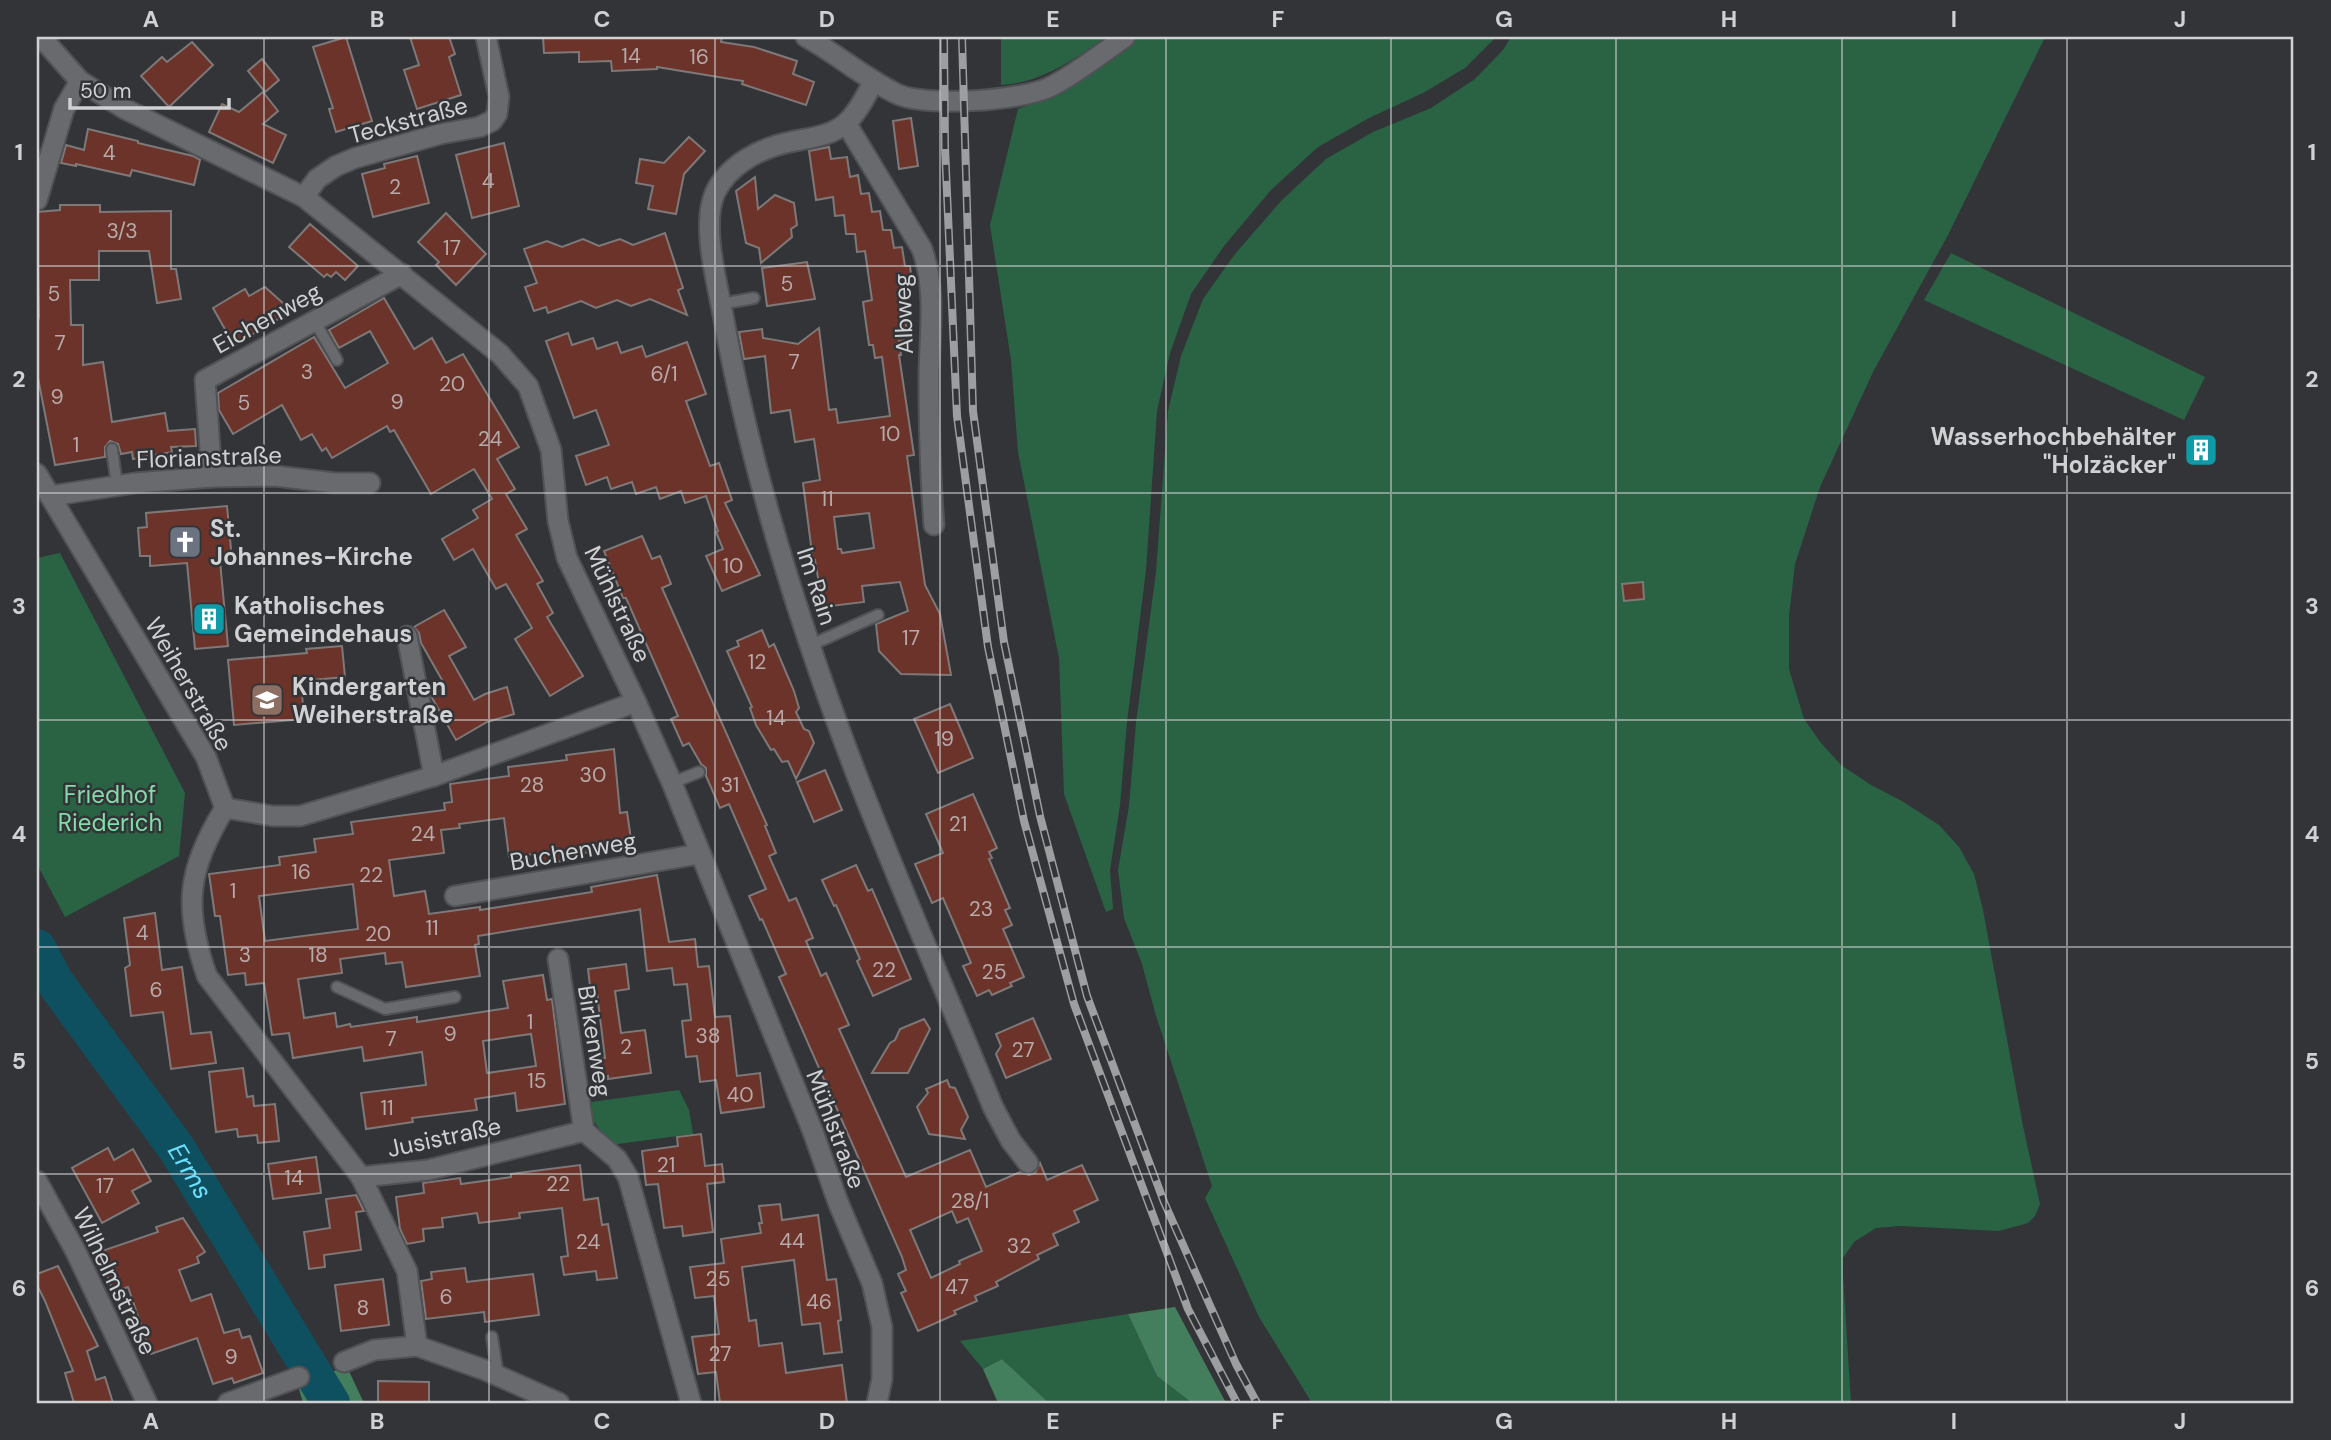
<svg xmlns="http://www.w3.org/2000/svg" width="2331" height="1440" viewBox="0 0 2331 1440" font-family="'DM Sans',sans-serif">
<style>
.green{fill:#296344}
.forest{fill:#437e5d}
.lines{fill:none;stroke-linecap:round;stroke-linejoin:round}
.river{stroke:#0f5060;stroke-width:38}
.building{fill:#6c332b;stroke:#7e7978;stroke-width:2;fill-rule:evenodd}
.service-casing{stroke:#515255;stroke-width:14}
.minor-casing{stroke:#515255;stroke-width:23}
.tertiary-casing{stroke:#515255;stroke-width:23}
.service{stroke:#696a6e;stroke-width:10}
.minor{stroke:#696a6e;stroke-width:19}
.tertiary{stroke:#696a6e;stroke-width:19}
.rail-casing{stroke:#9d9ea0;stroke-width:8}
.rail{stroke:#333438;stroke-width:5;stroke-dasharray:16;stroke-linecap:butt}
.grid{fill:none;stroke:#d0d1d3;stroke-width:2;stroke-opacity:0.55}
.labels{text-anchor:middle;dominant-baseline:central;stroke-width:5;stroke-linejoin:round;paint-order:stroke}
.number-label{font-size:21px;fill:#b7aaa9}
.street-label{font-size:24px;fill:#d0d1d3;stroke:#333438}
.poi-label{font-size:24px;font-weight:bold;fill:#d0d1d3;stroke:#333438;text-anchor:start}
.park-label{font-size:24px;fill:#83dca9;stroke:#333438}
.water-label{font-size:26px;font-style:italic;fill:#6cdfff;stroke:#333438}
.neatline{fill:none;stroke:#d0d1d3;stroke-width:2.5}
.grid-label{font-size:23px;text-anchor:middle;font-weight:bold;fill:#d0d1d3}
</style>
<rect width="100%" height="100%" fill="#333438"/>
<g class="green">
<path d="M1001 37H1106C1075 59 1041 83 1001 85Z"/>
<path d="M1138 37H1496L1465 68 1423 93 1369 118 1318 147 1271 190 1224 246 1191 294 1170 353 1157 411 1146 570 1127 722 1120 805 1110 870 1113 909 1106 912 1064 794 1059 658 1018 452 1011 360 990 225 1018 109C1064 93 1099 65 1138 37Z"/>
<polygon points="1511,37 2045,37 1948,235 1873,372 1820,487 1795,564 1789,616 1789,669 1804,719 1821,743 1841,765 1871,785 1902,801 1939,825 1959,847 1974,874 1983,910 2023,1126 2040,1204 2035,1216 2028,1223 1999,1231 1901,1226 1876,1228 1854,1242 1843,1258 1843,1275 1851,1403 1312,1403 1259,1317 1205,1198 1212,1186 1156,1016 1142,964 1124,918 1118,870 1129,806 1136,723 1156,572 1168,411 1181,356 1203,299 1235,254 1282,200 1326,159 1373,132 1431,108 1475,79 1503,50"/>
<polygon points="1951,253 2205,377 2184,420 1924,300"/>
<polygon points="60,553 185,793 179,856 65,917 37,864 37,558"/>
<polygon points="679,1090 689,1110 693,1134 610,1145 594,1121 591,1102"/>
<polygon points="1128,1314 1157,1376 1192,1403 1049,1403 1002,1359 983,1369 960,1341"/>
</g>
<g class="forest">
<polygon points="1175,1307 1226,1403 1192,1403 1157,1376 1128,1314"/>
<polygon points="1002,1359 1049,1403 998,1403 983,1369"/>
<polygon points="347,1367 364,1403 303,1403 297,1382"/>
</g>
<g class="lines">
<path class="river" id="s1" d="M37 948 54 981 177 1149 331 1403"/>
</g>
<g class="building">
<polygon points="346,37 372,121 336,132 329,109 333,108 313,47"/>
<polygon points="410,37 449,37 455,54 449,57 461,95 417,109 404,70 419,65"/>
<polygon points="543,37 722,37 721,42 754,47 797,61 793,74 814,82 806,105 742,84 743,81 657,67 657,69 612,71 611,61 579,62 579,52 544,53"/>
<polygon points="192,42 213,65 169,107 141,76 162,57 167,62"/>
<polygon points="262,59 279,80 265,92 248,71"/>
<polygon points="263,92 278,111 263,124 286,135 273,163 209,132 222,104 239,112"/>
<polygon points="911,118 918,166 899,169 893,121"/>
<polygon points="88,129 138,141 138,143 193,156 200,160 194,185 132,170 130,176 76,164 76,166 61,163 66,145 84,150"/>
<polygon points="689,137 705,151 684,174 676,214 648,209 653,186 636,183 640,159 664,163"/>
<polygon points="504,143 519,206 472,218 456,155"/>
<path d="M829 147 831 159 847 157 850 177 858 175 861 194 869 193 872 212 880 211 883 230H891L894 248 902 247 905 266H910L912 283 905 285 907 295 902 296 908 340 899 341 901 355H899L914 455 907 456 925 585 940 614 951 675 901 674 879 651 876 624 908 611 900 582 862 586 864 602 823 607 815 560 813 561 803 483 820 480 814 439 795 442 790 410 771 413 765 356 744 359 739 332 762 329 763 338 798 344 819 328 829 410 836 409 838 423 890 416 882 357 875 358 873 345H869L863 302 872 300 865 251 857 252 855 234H846L844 215 835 216 833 197 816 200 809 151ZM869 513 874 548 842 553 841 549H838L834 517Z"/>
<polygon points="417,156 429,203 373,217 362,174 385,168 384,164"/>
<polygon points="755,177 758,209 775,195 794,203 797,225 791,229 792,237 761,263 759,248 746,243 736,191"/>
<polygon points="60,205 100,205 100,212 171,211 171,269 176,269 181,299 157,303 149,251 99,251 99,280 70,280 71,325 83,325 83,365 103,362 112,422 165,413 168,431 195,429 196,446 171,447 172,452 133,459 132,452 121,454 118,444 110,441 105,447 105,457 55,465 37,373 37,325 39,317 37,212 60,210"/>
<polygon points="446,213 486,254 456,285 436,265 439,262 418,242"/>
<polygon points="310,224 358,266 345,280 336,272 331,277 327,274 324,277 289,247"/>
<polygon points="665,233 683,288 678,290 687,315 650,299 631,306 617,300 596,308 581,301 548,313 546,307 534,311 525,287 537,283 524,249 547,241 562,247 583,239 599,246 620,239 633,245"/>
<polygon points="807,262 815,299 767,306 762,268"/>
<polygon points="265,287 292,311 234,345 213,308 245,289 249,296"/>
<polygon points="384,298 414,349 432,338 446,363 463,354 519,447 497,459 515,489 506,494 527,529 516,535 543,581 537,584 553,613 547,617 583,676 550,696 515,639 532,628 506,584 496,589 473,549 454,560 442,539 478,518 473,510 492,499 474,469 431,494 394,430 390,432 387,426 332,458 326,448 322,451 312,434 301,440 282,405 233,434 219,410 218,393 314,337 345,388 388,363 370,331 339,348 329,330"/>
<polygon points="568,333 572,345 593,338 597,349 617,342 621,353 642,346 646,357 687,342 706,394 686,401 710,466 719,463 732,500 725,503 760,575 722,591 706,556 723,549 716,532 718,531 706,496 685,503 681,491 660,499 656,487 636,494 632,482 611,489 607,477 586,485 576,456 609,445 596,410 574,418 546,341"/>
<polygon points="2197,436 2213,443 2204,464 2188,457"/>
<polygon points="227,506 232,560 220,561 228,646 195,649 187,563 150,566 150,556 140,556 138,528 147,527 146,513"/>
<path d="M642 536 652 559 660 556 671 584 662 588 767 825 765 826 776 853 769 856 789 901 796 898 813 938 806 941 821 976 826 973 849 1025 839 1029 906 1177 970 1150 986 1187 1020 1172 1029 1175 1035 1173 1040 1163 1047 1180 1082 1165 1098 1200 1074 1211 1079 1222 1053 1234 1058 1245 1037 1255 1039 1259 996 1282 998 1286 975 1296 977 1301 954 1311 956 1314 918 1331 901 1293 906 1291 898 1274 906 1270 902 1257 779 977 786 974 762 919 760 920 749 896 766 889 729 804 720 808 706 776V768L701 764 689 743 683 746 671 719 678 716 626 598H623L604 551ZM952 1211 957 1223 968 1218 982 1251 959 1261 960 1264 931 1278 910 1230Z"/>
<polygon points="1643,582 1644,599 1624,601 1622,584"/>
<polygon points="444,610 466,647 449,656 474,700 485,694 507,687 514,714 487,722 456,740 431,696 446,687 421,643 419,633 414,627"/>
<polygon points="762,630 769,647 774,644 794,691 799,708 796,712 804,729 809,731 814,743 796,779 788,761 782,762 774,749 771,750 756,725 750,708 752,707 727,651 739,646 737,641"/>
<polygon points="342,646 345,677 301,681 304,719 234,725 228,660 307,653 306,649"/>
<polygon points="950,704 973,758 938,773 914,719"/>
<path d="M614 749 620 813 627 812 632 846 569 855 570 860 535 865 533 854 509 857 504 818 459 824 460 828 441 830 444 853 389 860 394 896 425 891 429 914 480 907V910L592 892 591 887 657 875 669 942 695 939 698 967 709 966 715 1017 730 1016 737 1076 760 1073 764 1107 721 1113 716 1080 700 1082 697 1056 686 1057 682 1021 691 1020 687 984 674 985 672 968 647 971 640 909 637 910 478 936 479 944 475 945 480 976 406 987 402 962 386 964 385 953 340 959 342 973 298 979 304 1018 335 1013 337 1027 350 1024 351 1027 417 1017V1022L508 1008 503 981 543 975 547 1000 552 999 565 1104 517 1111 515 1093 475 1099 477 1110 412 1118 413 1122 366 1129 361 1093 426 1085 422 1052 364 1061 362 1047 293 1058 289 1033 272 1035 264 983 246 985 245 973 228 975 220 916H215L209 874 280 865 279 857 316 852 314 839 353 834 351 822 445 810 444 803 452 802 450 784 509 776 508 767 567 760 566 755ZM353 884 358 929 265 941 259 896ZM531 1034 536 1066 487 1073 483 1041Z"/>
<polygon points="825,770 842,810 814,822 797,782"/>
<polygon points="973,794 997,848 989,852 992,858 989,859 1010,908 1005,910 1012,925 1003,929 1024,977 1010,983 1012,986 992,995 989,990 977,996 963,966 971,963 943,898 932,903 915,864 943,853 926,814"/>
<polygon points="856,865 868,891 872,889 911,979 873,996 857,961 860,959 836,905 834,906 822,880"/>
<polygon points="155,913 162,970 182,967 191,1034 211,1032 216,1063 171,1069 163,1012 131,1016 125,968 130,965 124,918"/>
<polygon points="626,964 629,989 615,991 621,1033 645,1030 651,1073 608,1079 608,1076 602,1077 599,1059 605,1058 597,993 591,994 588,969"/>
<polygon points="1033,1018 1051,1059 1006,1078 996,1054 1001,1046 996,1034"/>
<polygon points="924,1019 930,1029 908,1073 872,1073 890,1043 895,1040 900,1029"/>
<polygon points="243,1068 247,1097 253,1096 254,1106 275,1104 279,1141 258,1143 257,1135 238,1137 237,1129 216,1132 209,1072"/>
<polygon points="947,1080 950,1087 955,1088 968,1117 961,1130 965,1139 929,1134 917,1107 928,1093 926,1089"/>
<polygon points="701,1134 705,1166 722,1164 724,1182 707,1184 713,1232 683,1236 682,1226 664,1228 658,1184 646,1185 642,1151 678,1146 677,1137"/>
<polygon points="108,1148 114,1160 133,1149 151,1181 132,1191 139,1203 102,1223 72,1168"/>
<polygon points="316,1157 321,1193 273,1199 268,1164"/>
<polygon points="580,1165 584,1200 598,1198 602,1225 608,1224 617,1278 597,1280 596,1271 564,1275 561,1257 568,1256 562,1208 519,1213 520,1218 479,1223 477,1213 442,1218 443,1227 423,1229 424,1241 407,1244 400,1229 396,1197 424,1193 423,1183 460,1178 461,1184 511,1177 511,1174"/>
<polygon points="356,1195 364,1211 356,1212 361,1250 324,1255 325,1267 309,1269 304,1232 330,1228 326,1199"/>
<polygon points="780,1204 782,1220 818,1215 827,1280 836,1279 841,1320 838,1321 842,1352 824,1354 820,1323 802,1325 794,1260 742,1267 749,1321 756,1320 759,1346 782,1343 786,1373 842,1365 847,1403 720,1403 716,1372 698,1374 692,1337 719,1334 714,1296 695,1298 690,1267 724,1263 721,1239 761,1233 759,1223 762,1223 759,1206"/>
<polygon points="183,1218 205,1252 197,1257 199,1263 179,1270 191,1301 211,1294 224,1333 239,1329 242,1338 250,1336 263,1373 234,1383 232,1378 213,1384 197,1338 151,1354 128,1287 113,1292 99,1252 158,1232 156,1227"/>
<polygon points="58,1266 98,1346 87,1351 96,1380 105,1377 113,1403 74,1403 65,1373 73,1371 45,1301 37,1285 37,1274"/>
<polygon points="465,1268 467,1282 533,1274 539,1315 485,1322 484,1312 426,1319 421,1281 432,1279 431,1272"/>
<polygon points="383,1279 389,1325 341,1331 335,1285"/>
<polygon points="378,1381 429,1382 429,1403 378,1403"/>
</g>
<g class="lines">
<defs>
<g id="service">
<polyline points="721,304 754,298"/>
<polyline points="314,320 337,360"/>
<polyline points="112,449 117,486"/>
<polyline points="811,645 878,615"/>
<polyline points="672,783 699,772"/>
<polyline points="337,987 385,1009 455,997"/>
<polyline points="492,1337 498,1376"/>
</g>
<g id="minor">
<polyline points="41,37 80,81 125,109 304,197 500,354 528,386 551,450 558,521 567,558 636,702 672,783 813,1132 838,1202 872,1283 882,1327 882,1379 877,1403"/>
<path d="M874 81C866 95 858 113 845 124 829 137 808 138 790 142 760 148 728 165 715 193 701 225 717 282 723 315 751 472 800 627 857 776 900 887 948 997 993 1107L1011 1141 1028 1163"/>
<path d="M846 123 922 249C936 288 930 331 929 373 929 424 930 474 934 525"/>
<polyline points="304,197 317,179 336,166 355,158 440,134 479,127 492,121 497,114 499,97 486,37"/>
<polyline points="37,200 64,109 80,81"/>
<polyline points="37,474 206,757 225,808"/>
<polyline points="212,477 205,380 402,274"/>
<polyline points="50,496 135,483 212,477 275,476 335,483 370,483"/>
<polyline points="407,636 434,776"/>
<path d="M225 808C187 869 183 908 207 976L361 1177 428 1170 584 1131 617 1159 628 1177 691 1403"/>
<polyline points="225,808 273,816 300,816 434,776 636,702"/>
<polyline points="455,896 699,854"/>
<polyline points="558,959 584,1131"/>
<polyline points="361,1177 407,1271 417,1346"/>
<polyline points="37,1181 76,1252 147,1403"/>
<polyline points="344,1362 374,1350 417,1346 485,1370 559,1403"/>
<polyline points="228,1403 299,1377"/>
</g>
<path id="tertiary" d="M806 37C837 54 864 78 897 94 925 107 1021 101 1050 87 1076 74 1101 54 1125 37"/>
</defs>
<use href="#service" class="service-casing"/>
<use href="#minor" class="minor-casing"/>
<use href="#tertiary" class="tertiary-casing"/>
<use href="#service" class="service"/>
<use href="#minor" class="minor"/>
<use href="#tertiary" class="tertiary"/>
<defs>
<g id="rail">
<polyline points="944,37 945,148 957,416 988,647 1024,821 1074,1004 1188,1309 1237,1403"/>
<polyline points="962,37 973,411 1004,642 1040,816 1087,996 1164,1202 1236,1364 1257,1403"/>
</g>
</defs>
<use href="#rail" class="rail-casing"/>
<use href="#rail" class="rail"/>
</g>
<path class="grid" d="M264 37V1403M489 37V1403M715 37V1403M940 37V1403M1166 37V1403M1391 37V1403M1616 37V1403M1842 37V1403M2067 37V1403M37 266H2294M37 493H2294M37 720H2294M37 947H2294M37 1174H2294"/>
<defs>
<symbol id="building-square" viewBox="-11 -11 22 22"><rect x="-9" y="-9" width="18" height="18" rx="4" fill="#0f9aa8" stroke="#333438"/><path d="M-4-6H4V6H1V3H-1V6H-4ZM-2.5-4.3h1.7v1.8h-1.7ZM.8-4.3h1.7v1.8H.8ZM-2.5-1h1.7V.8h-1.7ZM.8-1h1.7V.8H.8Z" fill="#fff"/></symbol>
<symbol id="church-square" viewBox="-11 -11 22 22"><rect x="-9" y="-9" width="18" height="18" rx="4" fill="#6b7280" stroke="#333438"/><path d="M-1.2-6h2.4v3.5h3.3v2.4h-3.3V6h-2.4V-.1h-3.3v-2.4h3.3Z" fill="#fff"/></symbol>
<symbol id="school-square" viewBox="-11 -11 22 22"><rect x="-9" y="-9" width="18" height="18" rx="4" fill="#8d6e63" stroke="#333438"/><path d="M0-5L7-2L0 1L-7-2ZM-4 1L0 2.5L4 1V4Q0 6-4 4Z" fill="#fff"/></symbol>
</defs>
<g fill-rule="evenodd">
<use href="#building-square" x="2182" y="431" width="38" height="38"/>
<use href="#church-square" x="166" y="523" width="38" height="38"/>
<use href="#building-square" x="190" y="600" width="38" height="38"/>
<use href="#school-square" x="248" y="681" width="38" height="38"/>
</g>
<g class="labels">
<g class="number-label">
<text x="631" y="56">14</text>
<text x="699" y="57">16</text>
<text x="109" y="153">4</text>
<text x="488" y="181">4</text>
<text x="395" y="187">2</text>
<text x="122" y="231">3/3</text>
<text x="452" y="248">17</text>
<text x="787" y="284">5</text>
<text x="54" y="294">5</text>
<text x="60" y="343">7</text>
<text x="794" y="362">7</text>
<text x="307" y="372">3</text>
<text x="664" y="374">6/1</text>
<text x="452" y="384">20</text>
<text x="57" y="397">9</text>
<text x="397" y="402">9</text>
<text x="244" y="403">5</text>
<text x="890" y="434">10</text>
<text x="490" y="439">24</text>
<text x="76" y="445">1</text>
<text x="827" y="499">11</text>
<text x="733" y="566">10</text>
<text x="911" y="638">17</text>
<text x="757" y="662">12</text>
<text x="776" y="718">14</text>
<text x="944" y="739">19</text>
<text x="593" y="775">30</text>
<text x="532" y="785">28</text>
<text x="730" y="785">31</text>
<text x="958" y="824">21</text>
<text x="423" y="834">24</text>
<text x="301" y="872">16</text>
<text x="371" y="875">22</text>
<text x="233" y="891">1</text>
<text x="981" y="909">23</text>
<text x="432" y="928">11</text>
<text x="142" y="933">4</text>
<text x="378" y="934">20</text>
<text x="245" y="955">3</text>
<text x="318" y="955">18</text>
<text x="884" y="970">22</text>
<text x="994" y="972">25</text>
<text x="156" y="990">6</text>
<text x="530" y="1022">1</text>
<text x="450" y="1034">9</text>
<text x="708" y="1036">38</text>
<text x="391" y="1039">7</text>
<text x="626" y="1047">2</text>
<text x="1023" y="1050">27</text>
<text x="537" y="1081">15</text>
<text x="740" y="1095">40</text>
<text x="387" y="1108">11</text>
<text x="666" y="1165">21</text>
<text x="294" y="1178">14</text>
<text x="558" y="1184">22</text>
<text x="105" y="1186">17</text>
<text x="970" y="1201">28/1</text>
<text x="792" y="1241">44</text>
<text x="588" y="1242">24</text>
<text x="1019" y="1246">32</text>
<text x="718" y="1279">25</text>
<text x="957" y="1287">47</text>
<text x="446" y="1297">6</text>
<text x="819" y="1302">46</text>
<text x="363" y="1308">8</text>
<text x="720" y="1354">27</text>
<text x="231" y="1357">9</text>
</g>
<g class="street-label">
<text transform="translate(408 120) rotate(-15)">Teckstraße</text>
<text transform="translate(903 314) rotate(-92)">Albweg</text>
<text transform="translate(267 318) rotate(-29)">Eichenweg</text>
<text transform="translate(209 457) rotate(-2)">Florianstraße</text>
<text transform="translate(817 586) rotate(72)">Im Rain</text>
<text transform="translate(618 604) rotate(65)">Mühlstraße</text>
<text transform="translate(189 684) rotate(60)">Weiherstraße</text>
<text transform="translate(573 851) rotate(-10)">Buchenweg</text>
<text transform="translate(595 1041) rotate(81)">Birkenweg</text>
<text transform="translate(836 1129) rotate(69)">Mühlstraße</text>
<text transform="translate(444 1137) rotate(-12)">Jusistraße</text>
<text transform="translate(115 1281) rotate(64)">Wilhelmstraße</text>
</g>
<g class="poi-label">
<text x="2176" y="436" text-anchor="end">Wasserhochbehälter<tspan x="2176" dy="28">"Holzäcker"</tspan></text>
<text x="210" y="528">St.<tspan x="210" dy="28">Johannes-Kirche</tspan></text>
<text x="234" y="605">Katholisches<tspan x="234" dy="28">Gemeindehaus</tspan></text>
<text x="292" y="686">Kindergarten<tspan x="292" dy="28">Weiherstraße</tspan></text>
</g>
<g class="park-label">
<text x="110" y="794">Friedhof<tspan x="110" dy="28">Riederich</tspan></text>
</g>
<g class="water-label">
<text stroke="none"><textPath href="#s1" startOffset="271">Erms</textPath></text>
</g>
</g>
<rect width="2331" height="1440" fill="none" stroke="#333438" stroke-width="77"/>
<path d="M70 98v10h159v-10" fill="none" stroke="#d0d1d3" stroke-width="3.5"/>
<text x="80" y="98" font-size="21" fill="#d0d1d3" stroke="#333438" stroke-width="5" paint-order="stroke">50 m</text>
<rect x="38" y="38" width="2254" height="1364" class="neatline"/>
<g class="grid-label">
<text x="151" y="27">A</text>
<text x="377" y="27">B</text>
<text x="602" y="27">C</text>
<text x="827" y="27">D</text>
<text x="1053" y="27">E</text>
<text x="1278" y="27">F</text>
<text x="1504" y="27">G</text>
<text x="1729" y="27">H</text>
<text x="1954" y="27">I</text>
<text x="2180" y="27">J</text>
<text x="19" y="160">1</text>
<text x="2312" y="160">1</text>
<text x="19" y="387">2</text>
<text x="2312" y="387">2</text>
<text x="19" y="614">3</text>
<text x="2312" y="614">3</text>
<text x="19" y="842">4</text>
<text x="2312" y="842">4</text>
<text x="19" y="1069">5</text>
<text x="2312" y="1069">5</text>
<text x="19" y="1296">6</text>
<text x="2312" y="1296">6</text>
<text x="151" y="1429">A</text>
<text x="377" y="1429">B</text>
<text x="602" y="1429">C</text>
<text x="827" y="1429">D</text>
<text x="1053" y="1429">E</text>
<text x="1278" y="1429">F</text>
<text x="1504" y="1429">G</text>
<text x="1729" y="1429">H</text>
<text x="1954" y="1429">I</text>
<text x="2180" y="1429">J</text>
</g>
</svg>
